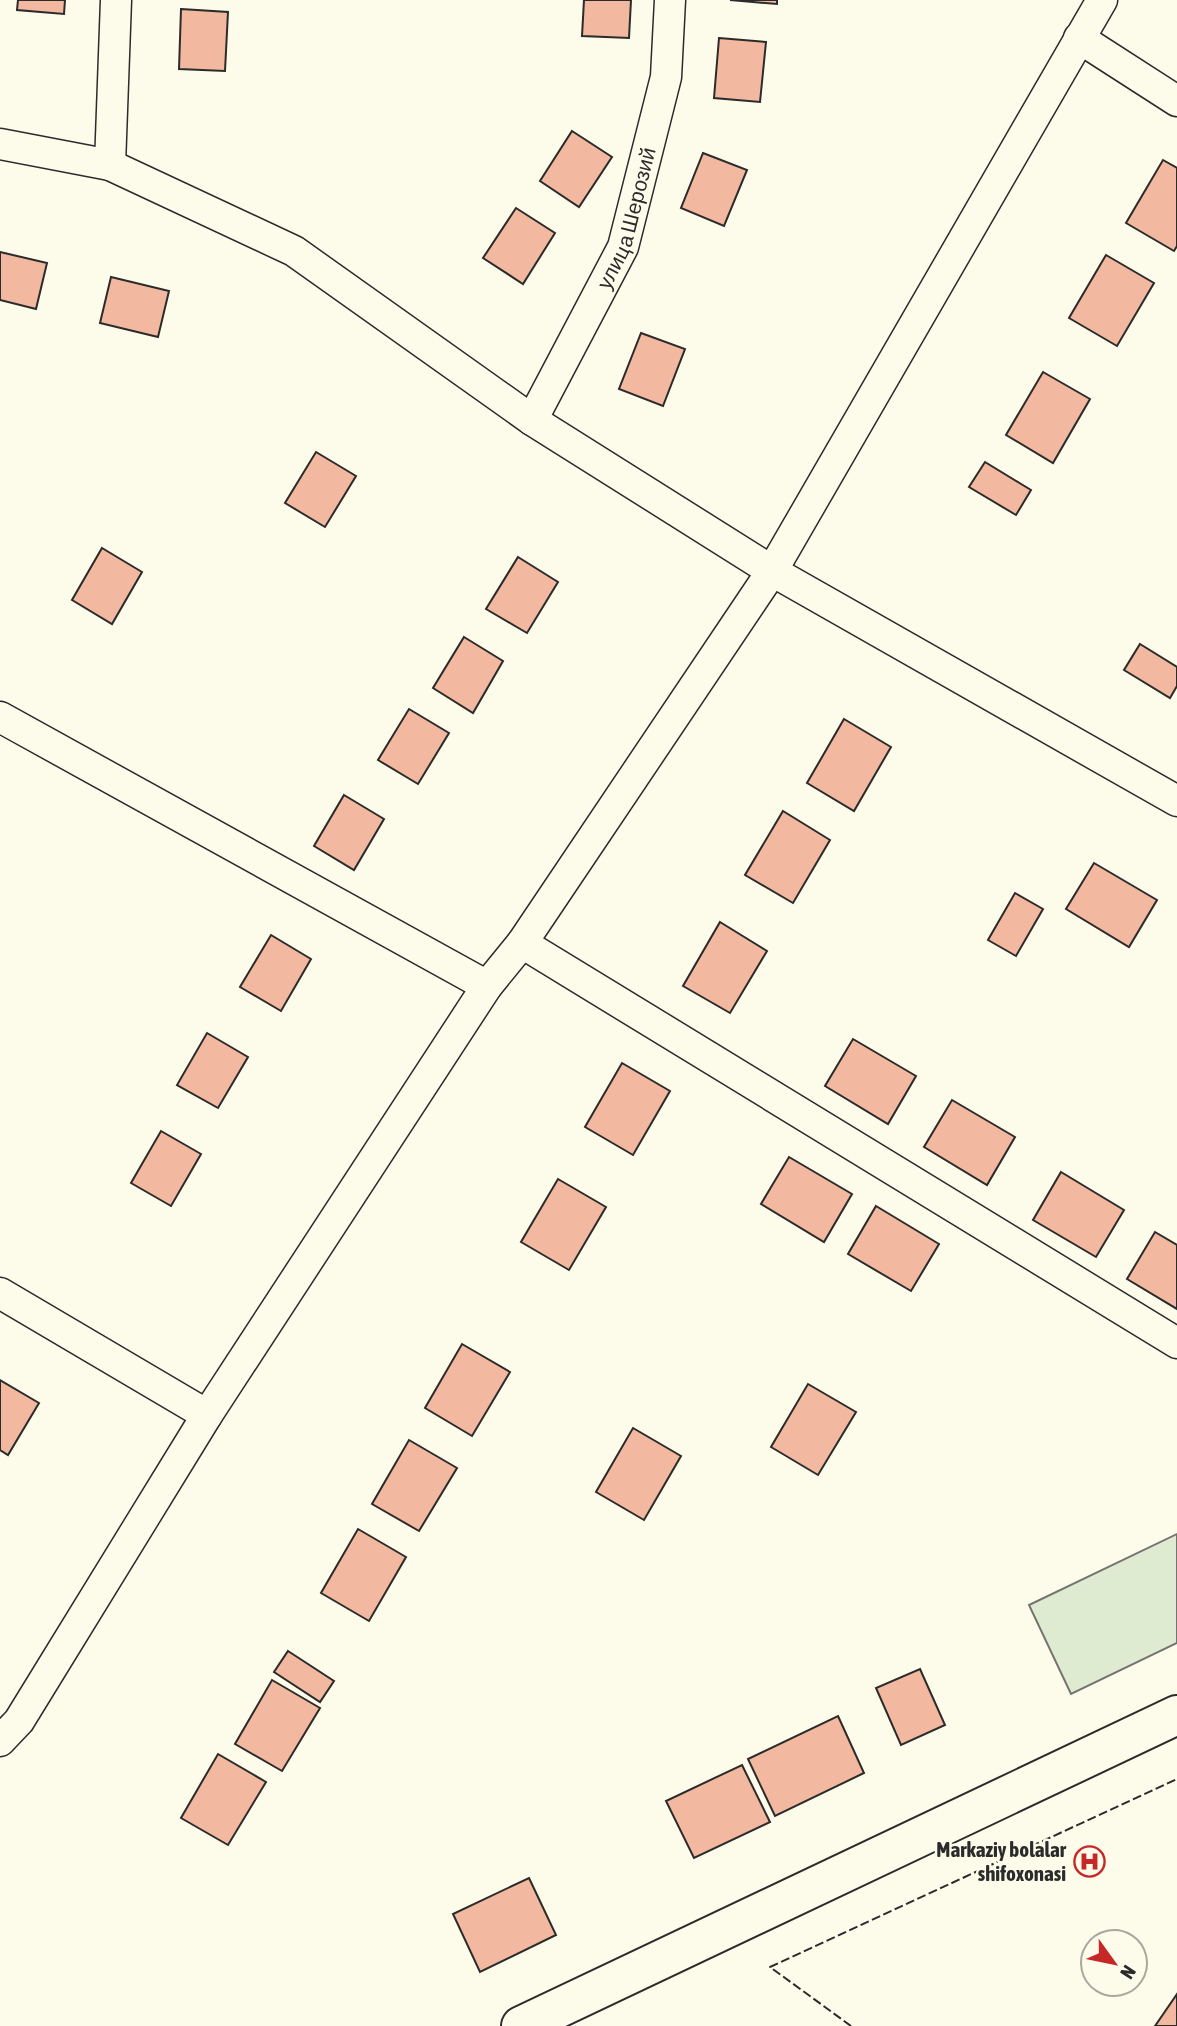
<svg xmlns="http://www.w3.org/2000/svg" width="1177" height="2026" viewBox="0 0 1177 2026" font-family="'Asap Condensed',sans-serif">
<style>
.green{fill:#deebd1;stroke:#74746e;stroke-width:2}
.building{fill:#f2b8a0;stroke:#2b2b2b;stroke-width:2}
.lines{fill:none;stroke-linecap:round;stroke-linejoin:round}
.street-casing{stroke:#2b2b2b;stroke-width:33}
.secondary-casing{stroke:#2b2b2b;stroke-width:42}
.street{stroke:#fdfbea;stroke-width:30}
.secondary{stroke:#fdfbea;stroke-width:38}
.fence{stroke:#2b2b2b;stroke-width:2;stroke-dasharray:9 3.5;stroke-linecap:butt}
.labels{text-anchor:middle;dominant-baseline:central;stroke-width:5;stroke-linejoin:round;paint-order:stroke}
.street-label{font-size:21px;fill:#2b2b2b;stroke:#fdfbea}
.poi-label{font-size:21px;font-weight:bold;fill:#2b2b2b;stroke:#fdfbea;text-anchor:end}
</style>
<rect width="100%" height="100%" fill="#fdfbea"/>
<polygon class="green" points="1177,1534 1177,1643 1071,1694 1029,1605"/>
<g class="building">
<polygon points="18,0 65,0 64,14 17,10"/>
<polygon points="584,0 631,0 629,38 582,36"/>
<polygon points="730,0 777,0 777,4"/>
<polygon points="181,9 228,12 225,71 179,69"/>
<polygon points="719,38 766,42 760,102 714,98"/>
<polygon points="572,131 612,157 579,207 540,181"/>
<polygon points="703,153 747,170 724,226 681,208"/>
<polygon points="1163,160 1177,168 1177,246 1174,251 1126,223"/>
<polygon points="516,208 555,233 523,284 483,258"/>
<polygon points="0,252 47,263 36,309 0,300"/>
<polygon points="1106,255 1154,283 1117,346 1069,318"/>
<polygon points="111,277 169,291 158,337 100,323"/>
<polygon points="641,333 685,349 663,406 619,389"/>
<polygon points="1043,372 1090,399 1053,463 1006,435"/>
<polygon points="316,452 356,476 325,527 285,503"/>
<polygon points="985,462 1031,490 1016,515 969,487"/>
<polygon points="102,548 142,572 112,624 72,600"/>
<polygon points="518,557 558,582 527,633 486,609"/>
<polygon points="464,637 503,661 473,713 433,688"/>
<polygon points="1140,644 1177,667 1177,686 1170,698 1124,670"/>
<polygon points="409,709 449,733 418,784 378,760"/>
<polygon points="844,719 891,747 854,811 807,783"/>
<polygon points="344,795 384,819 354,870 314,846"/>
<polygon points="783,811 830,840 793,903 745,875"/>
<polygon points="1094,863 1157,900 1129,947 1066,909"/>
<polygon points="1015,893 1043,909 1016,956 988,940"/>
<polygon points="720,922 767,951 730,1013 683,986"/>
<polygon points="271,935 311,959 281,1011 240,987"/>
<polygon points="207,1033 248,1057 218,1108 177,1085"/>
<polygon points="853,1039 916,1076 888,1124 825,1086"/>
<polygon points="622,1063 670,1091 633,1155 585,1127"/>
<polygon points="952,1100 1015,1137 987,1185 924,1147"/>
<polygon points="161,1131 201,1154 171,1206 131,1183"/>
<polygon points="789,1157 852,1194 824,1242 761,1204"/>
<polygon points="1061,1172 1124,1210 1096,1257 1033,1220"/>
<polygon points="558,1179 606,1207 569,1270 521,1242"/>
<polygon points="876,1206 939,1244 911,1291 848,1254"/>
<polygon points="1155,1232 1177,1245 1177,1309 1127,1279"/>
<polygon points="462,1344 510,1372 472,1436 425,1408"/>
<polygon points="0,1380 39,1403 8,1455 0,1450"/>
<polygon points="808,1384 856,1412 818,1475 771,1447"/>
<polygon points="633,1428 681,1456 644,1520 596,1492"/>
<polygon points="409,1440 457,1468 419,1531 372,1504"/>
<polygon points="358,1529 406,1557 369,1621 321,1593"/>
<polygon points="288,1651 334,1681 320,1702 274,1672"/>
<polygon points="920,1669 945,1725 901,1745 876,1688"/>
<polygon points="272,1680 320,1708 282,1771 235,1744"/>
<polygon points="838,1716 864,1773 775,1816 748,1759"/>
<polygon points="218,1754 266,1782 228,1845 181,1818"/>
<polygon points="742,1765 770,1822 694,1858 666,1801"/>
<polygon points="529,1878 556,1935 480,1972 453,1914"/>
<polygon points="1177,1994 1177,2026 1155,2026"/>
</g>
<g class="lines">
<defs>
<g id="street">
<polyline points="1079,38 1177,101"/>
<polyline points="0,144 110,165 294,251 532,420 772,571 1177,801"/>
<polyline points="110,165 116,0"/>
<path id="s1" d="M532 420 623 247 666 77 670 0"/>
<polyline points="0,717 487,986"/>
<polyline points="522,943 1177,1343"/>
<polyline points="0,1293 207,1415 487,986 522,943 772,571 1102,0"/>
<polyline points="0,1741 19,1721 207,1415"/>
</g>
<polyline id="secondary" points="521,2026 1177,1715"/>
</defs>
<use href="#street" class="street-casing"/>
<use href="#secondary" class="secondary-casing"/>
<use href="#street" class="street"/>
<use href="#secondary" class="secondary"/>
<polyline class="fence" points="851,2026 770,1967 1177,1779"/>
</g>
<defs>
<symbol id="hospital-ring" viewBox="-11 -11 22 22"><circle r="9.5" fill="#fdfbea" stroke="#c62828" stroke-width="1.5"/><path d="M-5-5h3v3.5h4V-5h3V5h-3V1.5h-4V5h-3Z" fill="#c62828"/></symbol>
</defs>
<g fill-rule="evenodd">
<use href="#hospital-ring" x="1072" y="1844" width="35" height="35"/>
</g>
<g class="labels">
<g class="street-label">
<text stroke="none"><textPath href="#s1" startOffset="224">улица Шерозий</textPath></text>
</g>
<g class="poi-label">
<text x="1066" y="1849">Markaziy bolalar<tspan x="1066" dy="24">shifoxonasi</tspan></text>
</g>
</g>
<g transform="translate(1114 1963) rotate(123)"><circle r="33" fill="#fdfbea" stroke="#a9a89e" stroke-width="2"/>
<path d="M0-5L12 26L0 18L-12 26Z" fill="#c62828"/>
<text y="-10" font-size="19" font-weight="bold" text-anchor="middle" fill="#2b2b2b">N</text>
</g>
</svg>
